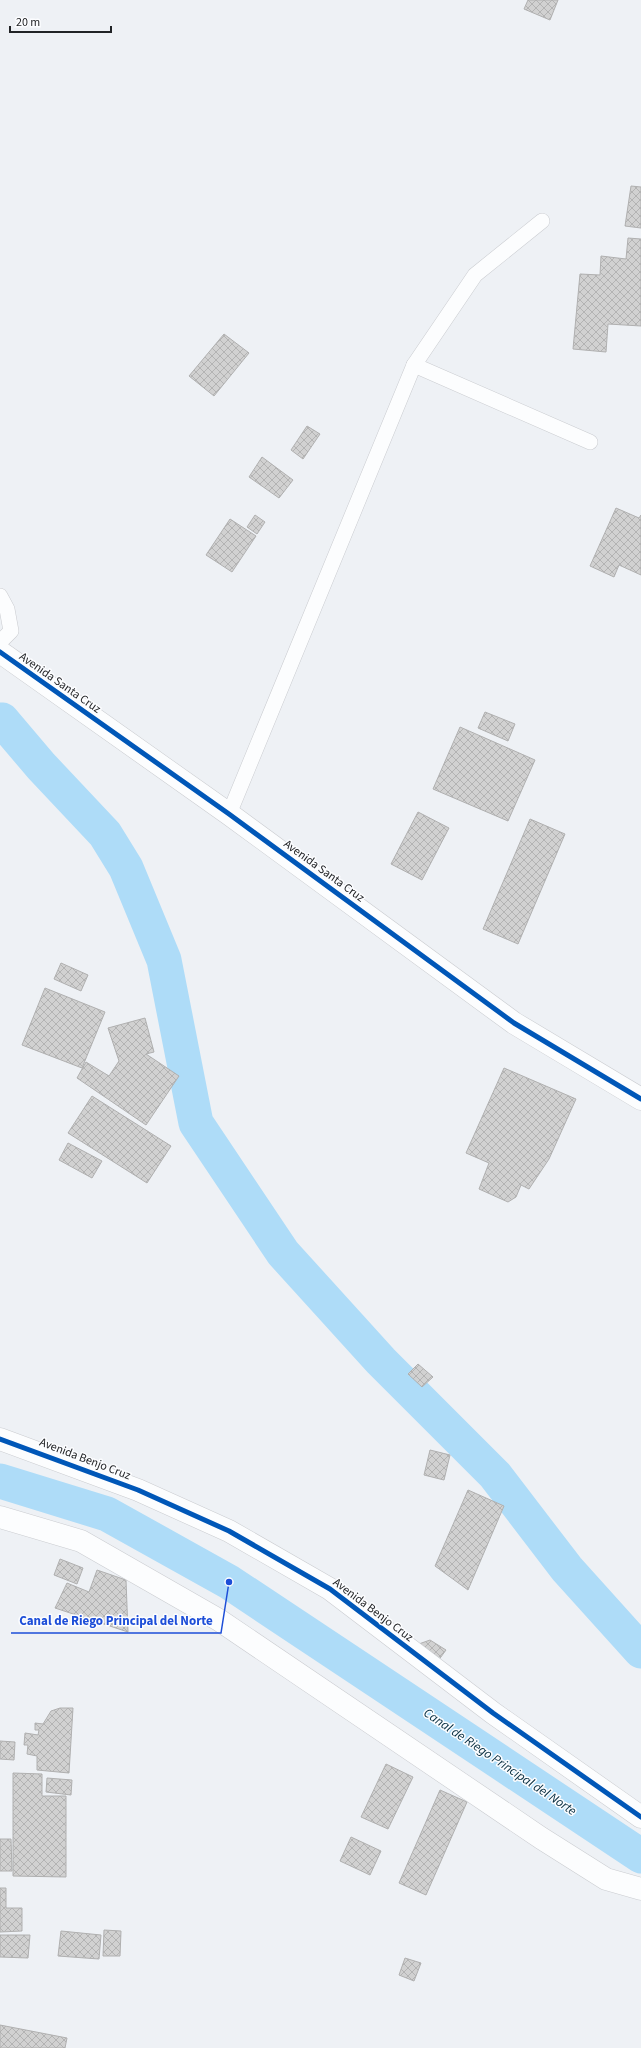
<svg xmlns="http://www.w3.org/2000/svg" width="641" height="2048" viewBox="0 0 641 2048" font-family="'Source Sans 3',sans-serif">
<style>
.lines{fill:none;stroke-linecap:round;stroke-linejoin:round}
.canal{stroke:#aedcf8;stroke-width:35}
.building{fill:url(#building-cross-hatch);stroke:#b0b0b0}
.service-casing{stroke:#caccd0;stroke-width:16}
.minor-casing{stroke:#caccd0;stroke-width:23}
.tertiary-casing{stroke:#caccd0;stroke-width:23}
.service{stroke:#fcfdfe;stroke-width:15}
.minor{stroke:#fcfdfe;stroke-width:22}
.tertiary{stroke:#fcfdfe;stroke-width:22}
.cycleway-casing{stroke:#fcfdff;stroke-width:8}
.cycleway{stroke:#0057b8;stroke-width:5}
.labels{text-anchor:middle;dominant-baseline:central;stroke-width:3;stroke-linejoin:round;paint-order:stroke}
.street-label{font-size:12px;fill:#212326;stroke:#fcfdff}
.water-label{font-size:13px;font-style:italic;fill:#072e41;stroke:#fcfdff}
.leader{fill:none;stroke:#1d4ed8;stroke-width:1.5}
.callout-dot{fill:#1d4ed8;stroke:#fcfdff;stroke-width:1.5}
.callout-label{font-size:13px;text-anchor:middle;font-weight:bold;fill:#1d4ed8;stroke:#fcfdff;stroke-width:3;stroke-linejoin:round;paint-order:stroke}
</style>
<defs>
<pattern id="building-cross-hatch" width="8" height="8" patternUnits="userSpaceOnUse"><rect width="8" height="8" fill="#d1d1d1"/><path d="M0 0l8 8M0 8l8-8" fill="none" stroke="#b3b3b3"/></pattern>
</defs>
<rect width="100%" height="100%" fill="#eef1f5"/>
<g class="lines">
<g class="canal">
<polyline points="2,720 41,766 105,834 126,868 164,960 196,1123 283,1253 381,1361 495,1475 567,1569 641,1651"/>
<polyline points="0,1481 107,1514 229,1582 641,1856"/>
</g>
</g>
<g class="building">
<polygon points="528,0 558,0 550,20 524,9"/>
<polygon points="631,186 641,187 641,228 625,226"/>
<polygon points="628,238 641,239 641,326 608,324 606,352 573,349 580,274 600,275 601,256 626,259"/>
<polygon points="224,334 249,353 214,396 189,376"/>
<polygon points="307,426 320,434 303,459 291,450"/>
<polygon points="262,457 293,480 279,498 249,477"/>
<polygon points="616,508 639,518 641,515 641,575 619,565 614,577 590,566"/>
<polygon points="255,515 265,522 257,534 247,527"/>
<polygon points="230,519 256,536 232,572 206,555"/>
<polygon points="485,712 515,724 508,741 478,728"/>
<polygon points="460,727 535,760 508,821 433,789"/>
<polygon points="418,812 449,828 422,880 391,864"/>
<polygon points="530,819 565,834 518,944 483,929"/>
<polygon points="61,963 88,975 81,991 54,979"/>
<polygon points="45,988 105,1012 82,1068 22,1045"/>
<polygon points="145,1018 154,1052 146,1054 179,1076 146,1125 77,1078 86,1062 109,1076 119,1061 108,1028"/>
<polygon points="504,1068 576,1099 549,1159 529,1189 521,1185 516,1197 508,1202 479,1189 489,1163 466,1153"/>
<polygon points="92,1096 171,1146 147,1183 68,1133"/>
<polygon points="68,1143 102,1161 92,1178 59,1160"/>
<polygon points="418,1364 433,1377 422,1387 408,1374"/>
<polygon points="430,1450 450,1455 444,1480 424,1475"/>
<polygon points="468,1490 504,1506 468,1590 435,1566"/>
<polygon points="60,1559 83,1568 77,1584 54,1575"/>
<polygon points="97,1570 126,1580 128,1632 55,1608 67,1583 89,1592"/>
<polygon points="430,1640 446,1650 438,1661 416,1645"/>
<polygon points="60,1708 73,1708 69,1773 37,1770 37,1756 27,1754 28,1745 24,1745 25,1733 38,1735 39,1730 35,1730 35,1723 43,1724 51,1711"/>
<polygon points="0,1741 15,1742 14,1760 0,1759"/>
<polygon points="386,1764 413,1777 388,1829 361,1817"/>
<polygon points="13,1773 42,1774 42,1796 66,1796 66,1877 13,1876"/>
<polygon points="47,1778 72,1780 71,1795 46,1792"/>
<polygon points="440,1790 467,1802 426,1895 399,1883"/>
<polygon points="351,1837 381,1851 370,1875 340,1861"/>
<polygon points="0,1839 11,1839 12,1871 0,1871"/>
<polygon points="0,1888 6,1888 6,1908 22,1908 22,1931 0,1932"/>
<polygon points="104,1930 121,1931 120,1956 103,1956"/>
<polygon points="61,1931 101,1935 99,1959 58,1956"/>
<polygon points="0,1935 30,1935 28,1958 0,1957"/>
<polygon points="405,1958 421,1963 414,1981 399,1975"/>
<polygon points="0,2025 67,2038 65,2048 0,2048"/>
</g>
<g class="lines">
<defs>
<g id="service">
<polyline points="414,365 590,442"/>
<polyline points="0,596 7,609 11,631 0,642"/>
<polyline points="229,814 414,365 475,275 542,221"/>
</g>
<g id="minor">
<polyline points="0,652 229,814 514,1023 641,1099"/>
<polyline points="0,1517 81,1541 219,1620 541,1838 606,1879 641,1889"/>
</g>
<polyline id="tertiary" points="0,1439 138,1490 229,1531 330,1589 493,1713 641,1817"/>
</defs>
<use href="#service" class="service-casing"/>
<use href="#minor" class="minor-casing"/>
<use href="#tertiary" class="tertiary-casing"/>
<use href="#service" class="service"/>
<use href="#minor" class="minor"/>
<use href="#tertiary" class="tertiary"/>
<defs>
<g id="cycleway">
<polyline points="0,652 229,814 514,1023 641,1099"/>
<polyline points="0,1439 138,1490 229,1531 330,1589 493,1713 641,1817"/>
</g>
</defs>
<use href="#cycleway" class="cycleway-casing"/>
<use href="#cycleway" class="cycleway"/>
</g>
<g class="labels">
<g class="street-label">
<text transform="translate(60 683) rotate(35)">Avenida Santa Cruz</text>
<text transform="translate(324 871) rotate(36)">Avenida Santa Cruz</text>
<text transform="translate(85 1459) rotate(21)">Avenida Benjo Cruz</text>
<text transform="translate(373 1610) rotate(37)">Avenida Benjo Cruz</text>
</g>
<g class="water-label">
<text transform="translate(500 1762) rotate(34)">Canal de Riego Principal del Norte</text>
</g>
</g>
<path class="leader" d="M229 1582L221 1633H11"/>
<circle class="callout-dot" cx="229" cy="1582" r="4"/>
<g class="callout-label">
<text x="116" y="1625">Canal de Riego Principal del Norte</text>
</g>
<path d="M10 26v6h101v-6" fill="none" stroke="#212326" stroke-width="2"/>
<text x="16" y="26" font-size="12" fill="#212326" stroke="#fcfdff" stroke-width="3" paint-order="stroke">20 m</text>
</svg>
